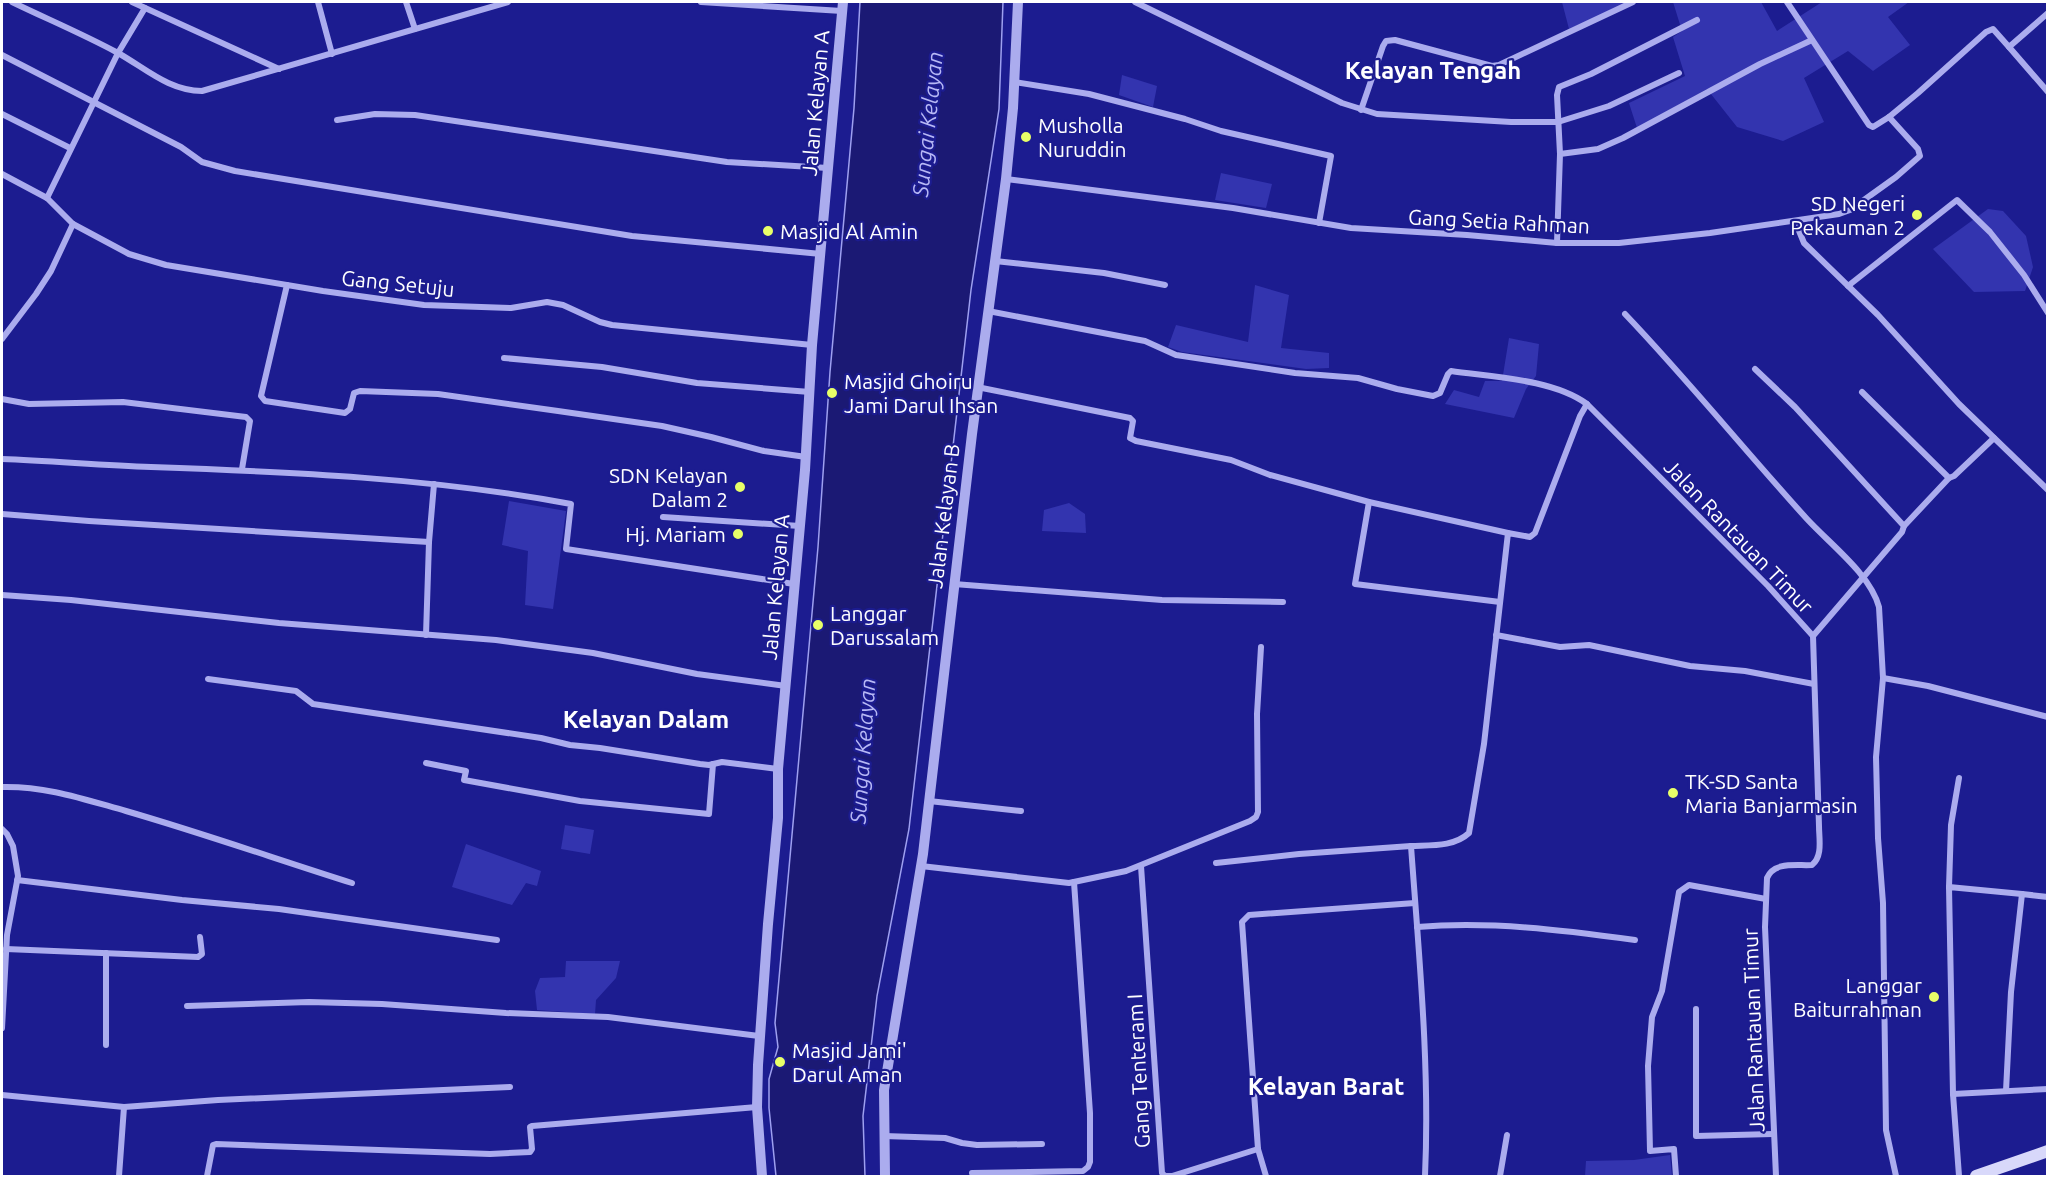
<svg xmlns="http://www.w3.org/2000/svg" width="2049" height="1178" viewBox="0 0 2049 1178" font-family="Ubuntu,sans-serif">
<style>
.green{fill:#3334af}
.water{fill:#1b1974;stroke:#9ea0f0;stroke-width:1.5}
.lines{fill:none;stroke-linecap:round;stroke-linejoin:round}
.minor{stroke:#abacee;stroke-width:6}
.tertiary{stroke:#abacee;stroke-width:10}
.secondary{stroke:#d8d8fa;stroke-width:12}
.poi-dot{fill:#e8ff68;stroke:#1c1c90;stroke-width:2}
.labels{text-anchor:middle;dominant-baseline:central;stroke-width:4.5;stroke-linejoin:round;paint-order:stroke}
.street-label{font-size:21px;fill:#fff;stroke:#1c1c90}
.poi-label{font-size:21px;fill:#fff;stroke:#1c1c90;text-anchor:start}
.water-label{font-size:22px;font-style:italic;fill:#b7b8f5;stroke:#1c1c90}
.quarter-label{font-size:24px;font-weight:bold;fill:#fff;stroke:#1c1c90}
</style>
<rect width="100%" height="100%" fill="#1c1c90"/>
<g class="green">
<polygon points="1562,2 1630,2 1569,29"/>
<polygon points="1673,2 1761,2 1777,31 1822,2 1909,2 1888,17 1910,45 1873,71 1848,51 1804,78 1824,122 1783,141 1737,127 1707,89 1637,128 1629,103 1685,76 1673,37 1682,31"/>
<polygon points="1122,75 1157,86 1153,107 1119,95"/>
<polygon points="1221,173 1272,184 1266,208 1215,200"/>
<polygon points="1988,209 2003,211 2026,236 2033,267 2025,291 1974,292 1933,249"/>
<polygon points="1255,285 1289,295 1281,348 1329,353 1329,368 1306,369 1182,352 1168,347 1176,325 1248,342"/>
<polygon points="1509,338 1539,344 1536,376 1526,389 1514,418 1445,404 1454,390 1479,397 1485,381 1502,381"/>
<polygon points="509,501 566,511 553,609 525,605 528,551 502,545"/>
<polygon points="1069,503 1085,514 1086,533 1042,531 1044,510"/>
<polygon points="565,825 594,830 590,854 561,849"/>
<polygon points="466,844 541,871 537,886 526,883 512,905 452,887"/>
<polygon points="566,961 620,961 616,978 596,1000 595,1014 537,1010 535,991 540,978 565,977"/>
<polygon points="1670,1155 1672,1176 1585,1176 1586,1161 1634,1160"/>
</g>
<polygon class="water" points="860,2 1003,2 999,109 971,290 909,829 877,996 863,1116 865,1176 776,1176 769,1108 769,1079 778,1047 775,1023 818,547 830,372 854,108"/>
<g class="lines">
<g class="minor">
<path d="M12 2C47 19 83 34 118 53 145 68 169 91 202 91L508 2"/>
<polyline points="132,2 279,69"/>
<polyline points="318,2 332,54"/>
<polyline points="406,2 415,29"/>
<polyline points="701,2 842,11"/>
<polyline points="1135,2 1342,103 1377,114 1511,122 1558,122 1609,106 1679,73"/>
<polyline points="1787,2 1869,125 1873,127 1889,117 1918,93 1986,32 1993,29 2009,47 2048,13"/>
<polyline points="2009,47 2048,92"/>
<polyline points="2,55 181,147 202,162 235,171 632,236 821,254"/>
<polyline points="1014,82 1089,94 1185,119 1221,131 1331,156 1319,223"/>
<polyline points="1361,110 1383,46 1386,41 1395,40 1492,66 1499,65 1633,2"/>
<polyline points="2,114 70,148"/>
<polyline points="337,120 375,114 415,115 727,162 828,168"/>
<polyline points="1560,154 1557,95 1559,87 1591,74 1697,20"/>
<polyline points="2,174 47,198 73,224 129,254 166,265 323,291 424,305 511,308 547,302 563,305 600,322 612,325 812,345"/>
<polyline points="1006,179 1233,208 1351,228 1467,235 1557,243 1619,243 1710,233 1839,214 1850,210 1896,177 1920,156 1918,149 1889,117"/>
<polyline points="47,198 118,53 145,8"/>
<polyline points="1795,221 1804,243 1878,315 1959,404 2048,490"/>
<polyline points="1557,243 1560,154 1598,149 1623,138 1760,64 1812,40"/>
<polyline points="995,261 1104,273 1165,285"/>
<polyline points="287,285 261,396 265,401 345,413 350,409 354,393 360,391 438,394 558,411 662,426 711,437 764,451 806,457"/>
<polyline points="1848,286 1957,200 1990,232 2024,275 2048,313"/>
<path d="M988 311 1145 341 1176 355 1295 373 1358 378 1397 389 1433 396 1440 393 1448 374 1451 371C1492 377 1553 379 1587 404L1768 586 1813 636 1819 826C1819 839 1823 856 1812 865 1797 866 1774 861 1767 878L1765 927 1776 1176"/>
<path d="M1625 314C1688 380 1746 452 1807 519 1831 545 1870 574 1879 607L1883 678 1876 757 1878 838 1883 903 1886 1130 1896 1176"/>
<polyline points="2,339 36,294 51,271 73,224"/>
<polyline points="504,358 602,367 697,383 810,392"/>
<polyline points="1755,369 1795,407 1904,526 1902,532 1813,636"/>
<polyline points="977,387 1130,418 1133,421 1130,438 1136,441 1231,460 1270,475 1369,502 1508,533"/>
<polyline points="1862,392 1949,478 1954,476 1994,438"/>
<polyline points="2,399 29,404 123,402 246,417 250,421 242,469"/>
<path d="M2 459C51 461 101 465 151 467 291 472 433 478 571 504L566 549 794 584"/>
<polyline points="1369,502 1355,584 1500,602"/>
<polyline points="2,514 89,521 429,542"/>
<polyline points="663,517 800,526"/>
<polyline points="1904,526 1949,478"/>
<polyline points="954,584 1162,600 1283,602"/>
<polyline points="2,595 71,600 279,623 496,640 593,653 697,674 786,686"/>
<polyline points="426,635 429,542 434,484"/>
<polyline points="1496,635 1560,647 1589,645 1690,666 1745,671 1814,684"/>
<polyline points="1883,678 1928,686 2048,717"/>
<polyline points="208,679 296,691 313,704 541,738 570,745 600,748 700,764 709,765 722,762 778,769"/>
<polyline points="426,763 466,771 464,780 580,801 709,814 713,764"/>
<path d="M2 787C46 786 83 799 126 811 202 833 276 859 352 883"/>
<polyline points="929,801 1021,811"/>
<polyline points="2,829 7,834 13,846 18,876 7,935 2,1028"/>
<path d="M1411 846C1431 845 1454 847 1469 833L1484 744 1508 533 1530 537 1535 533 1580 416 1587 404"/>
<path d="M1216 863 1299 854 1411 846C1419 956 1430 1067 1425 1176"/>
<polyline points="921,866 1069,883 1126,871 1250,821 1256,817 1258,812 1257,714 1261,647"/>
<polyline points="1141,866 1162,1173 1165,1176 1172,1176 1258,1149"/>
<polyline points="17,880 182,900 279,909 497,940"/>
<polyline points="1949,887 1951,825 1959,778"/>
<path d="M1417 927C1491 921 1562 930 1635 940"/>
<polyline points="6,949 198,957 202,954 200,937"/>
<polyline points="187,1006 309,1002 382,1004 506,1013 608,1017 759,1036"/>
<polyline points="1696,1009 1696,1136 1773,1134"/>
<polyline points="106,1045 106,953"/>
<polyline points="2006,1091 2011,992 2022,894 2048,897"/>
<polyline points="1953,1094 2048,1089"/>
<polyline points="2,1095 124,1107 119,1176"/>
<polyline points="124,1107 218,1100 510,1087"/>
<polyline points="884,1136 945,1138 962,1143 977,1145 1042,1144"/>
<polyline points="972,1173 1083,1171 1088,1167 1090,1162 1090,1113 1074,882"/>
<polyline points="207,1176 213,1145 216,1144 490,1154 530,1152 532,1149 530,1127 532,1126 757,1107"/>
<polyline points="1266,1176 1258,1149 1242,922 1249,915 1415,903"/>
<polyline points="1500,1176 1507,1135"/>
<polyline points="1676,1176 1674,1149 1650,1151 1648,1066 1652,1017 1662,991 1679,892 1689,885 1766,899"/>
<polyline points="1959,1176 1953,1094 1949,887 2022,894"/>
</g>
<g class="tertiary">
<polyline points="762,1176 757,1107 758,1065 768,924 778,818 778,769 805,470 812,345 843,2"/>
<polyline points="885,1176 884,1090 923,854 972,434 1006,179 1013,108 1018,2"/>
</g>
<polyline class="secondary" points="1976,1176 2048,1151"/>
</g>
<g class="poi-dot">
<circle cx="1026" cy="137" r="6"/>
<circle cx="1917" cy="215" r="6"/>
<circle cx="768" cy="231" r="6"/>
<circle cx="832" cy="393" r="6"/>
<circle cx="740" cy="487" r="6"/>
<circle cx="738" cy="534" r="6"/>
<circle cx="818" cy="625" r="6"/>
<circle cx="1673" cy="793" r="6"/>
<circle cx="1934" cy="997" r="6"/>
<circle cx="780" cy="1062" r="6"/>
</g>
<g class="labels">
<g class="street-label">
<text transform="translate(815 103) rotate(-85)">Jalan Kelayan A</text>
<text transform="translate(1499 221) rotate(3)">Gang Setia Rahman</text>
<text transform="translate(398 283) rotate(6)">Gang Setuju</text>
<text transform="translate(943 516) rotate(-83)">Jalan Kelayan B</text>
<text transform="translate(1739 536) rotate(46)">Jalan Rantauan Timur</text>
<text transform="translate(775 587) rotate(-85)">Jalan Kelayan A</text>
<text transform="translate(1753 1030) rotate(-92)">Jalan Rantauan Timur</text>
<text transform="translate(1138 1071) rotate(-93)">Gang Tenteram I</text>
</g>
<g class="poi-label">
<text x="1038" y="125">Musholla<tspan x="1038" dy="24">Nuruddin</tspan></text>
<text x="1905" y="203" text-anchor="end">SD Negeri<tspan x="1905" dy="24">Pekauman 2</tspan></text>
<text x="780" y="231">Masjid Al Amin</text>
<text x="844" y="381">Masjid Ghoiru<tspan x="844" dy="24">Jami Darul Ihsan</tspan></text>
<text x="728" y="475" text-anchor="end">SDN Kelayan<tspan x="728" dy="24">Dalam 2</tspan></text>
<text x="726" y="534" text-anchor="end">Hj. Mariam</text>
<text x="830" y="613">Langgar<tspan x="830" dy="24">Darussalam</tspan></text>
<text x="1685" y="781">TK-SD Santa<tspan x="1685" dy="24">Maria Banjarmasin</tspan></text>
<text x="1922" y="985" text-anchor="end">Langgar<tspan x="1922" dy="24">Baiturrahman</tspan></text>
<text x="792" y="1050">Masjid Jami'<tspan x="792" dy="24">Darul Aman</tspan></text>
</g>
<g class="water-label">
<text transform="translate(927 124) rotate(-84)">Sungai Kelayan</text>
<text transform="translate(862 751) rotate(-86)">Sungai Kelayan</text>
</g>
<g class="quarter-label">
<text x="1433" y="70">Kelayan Tengah</text>
<text x="646" y="719">Kelayan Dalam</text>
<text x="1326" y="1086">Kelayan Barat</text>
</g>
</g>
<rect width="2049" height="1178" fill="none" stroke="#ffffff" stroke-width="6"/>
</svg>
